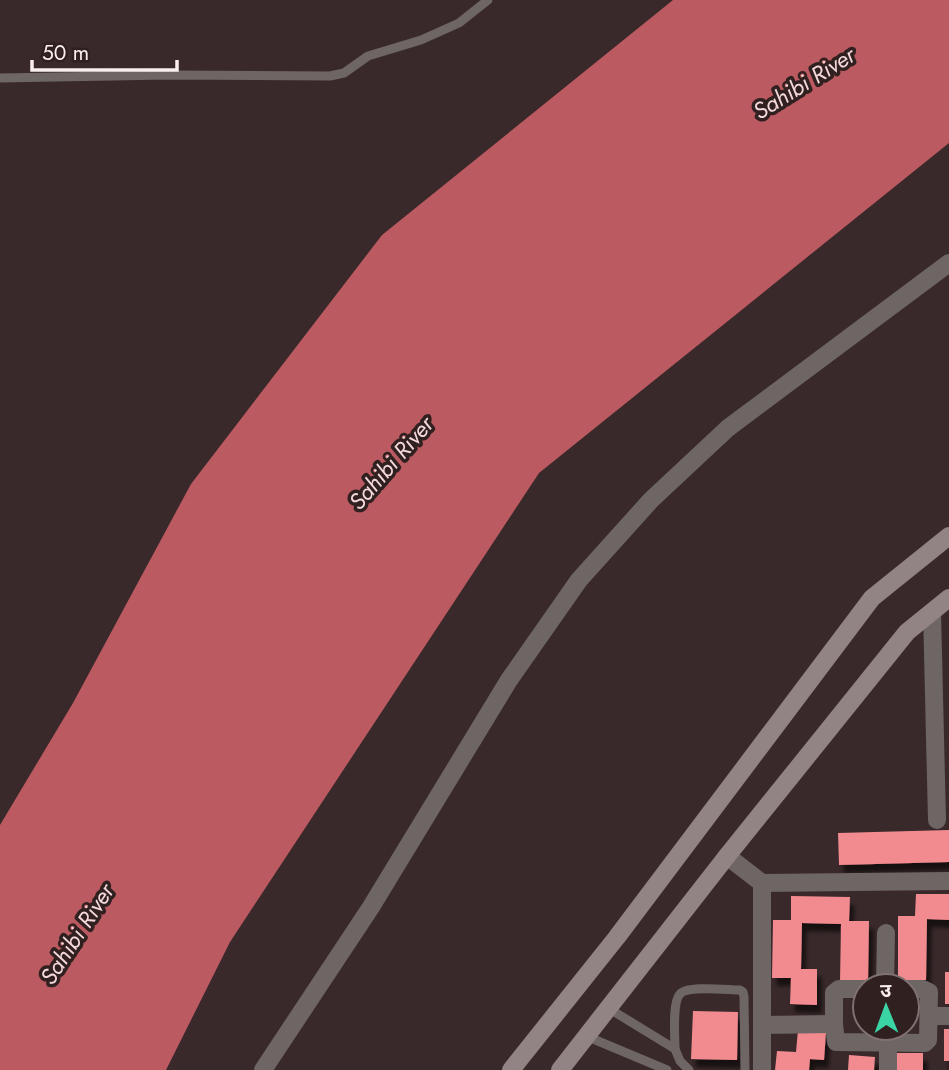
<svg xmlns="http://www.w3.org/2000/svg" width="949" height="1070" viewBox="0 0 949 1070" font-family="Jost,'Noto Sans Devanagari',sans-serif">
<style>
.water{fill:#bb5a61}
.building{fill:#f28b90;filter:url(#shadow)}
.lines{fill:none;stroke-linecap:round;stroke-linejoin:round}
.lane{stroke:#6e6565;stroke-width:9}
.street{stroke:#6e6565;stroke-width:18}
.secondary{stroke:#928484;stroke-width:18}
.labels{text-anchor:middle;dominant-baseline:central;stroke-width:7;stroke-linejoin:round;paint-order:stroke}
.water-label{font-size:23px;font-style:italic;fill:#f5d9da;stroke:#302020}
</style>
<defs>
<filter id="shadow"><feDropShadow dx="4.5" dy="8" stdDeviation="2" flood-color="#0009"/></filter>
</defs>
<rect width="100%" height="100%" fill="#3a292a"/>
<polygon class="water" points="673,0 949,0 949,143 539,473 230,942 166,1070 0,1070 0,825 73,703 191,484 382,235"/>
<g class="building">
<polygon points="949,830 949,862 839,865 838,833"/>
<polygon points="916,894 949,894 949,920 927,919 926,980 898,980 898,916 915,916"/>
<polygon points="791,896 850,897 849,921 869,921 868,982 840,982 841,924 802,923 801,969 817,969 817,1005 790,1004 791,978 772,978 773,920 791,920"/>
<rect x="945" y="972" width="4" height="32"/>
<polygon points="693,1011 738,1012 737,1060 691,1059"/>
<rect x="944" y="1029" width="5" height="32"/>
<polygon points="798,1030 826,1032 824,1060 810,1059 809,1070 775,1070 777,1051 796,1052"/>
<polygon points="894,1053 923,1053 923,1070 893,1070"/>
<polygon points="849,1055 875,1057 874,1070 848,1070"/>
</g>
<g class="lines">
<g class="lane">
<polyline points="0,78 168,75 330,76 344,73 368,56 421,40 459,23 488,0"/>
<path d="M608 1008 675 1049C675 1037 672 1002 680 994 687 985 728 990 740 990L743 992 744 997 745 1070"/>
<polyline points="586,1036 667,1070"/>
<polyline points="675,1049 680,1061 689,1070"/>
</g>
<g class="street">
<polyline points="932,612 937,820"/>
<polyline points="727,856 762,883 949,881"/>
<polyline points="885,986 886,933"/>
<polyline points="865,989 839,989 834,993 834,1024 836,1042 925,1043 928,1040 929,992 923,989 907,989"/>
<polyline points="929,1016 949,1016"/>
<polyline points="762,1025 834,1024"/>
<polyline points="888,1043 888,1070"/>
<polyline points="263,1070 371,907 509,680 579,580 651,500 728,428 949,263"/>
<polyline points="762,1070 762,883"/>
</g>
<g class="secondary">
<polyline points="511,1070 617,937 872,598 949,536"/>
<polyline points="560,1070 727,856 907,632 949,598"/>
</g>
</g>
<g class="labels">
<g class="water-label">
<text transform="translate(804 83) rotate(-32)">Sahibi River</text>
<text transform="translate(391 463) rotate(-49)">Sahibi River</text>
<text transform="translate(77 934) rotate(-57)">Sahibi River</text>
</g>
</g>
<g transform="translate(886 1007) rotate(359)"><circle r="33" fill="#302020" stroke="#817272" stroke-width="2"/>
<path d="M0-5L12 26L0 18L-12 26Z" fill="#3ad4a5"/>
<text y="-10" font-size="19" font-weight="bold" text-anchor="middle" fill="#faeeee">उ</text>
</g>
<path d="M32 60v10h145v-10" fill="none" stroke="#faeeee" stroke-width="3.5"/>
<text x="42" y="60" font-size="21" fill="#faeeee" stroke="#302020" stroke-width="5" paint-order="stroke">50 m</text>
</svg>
